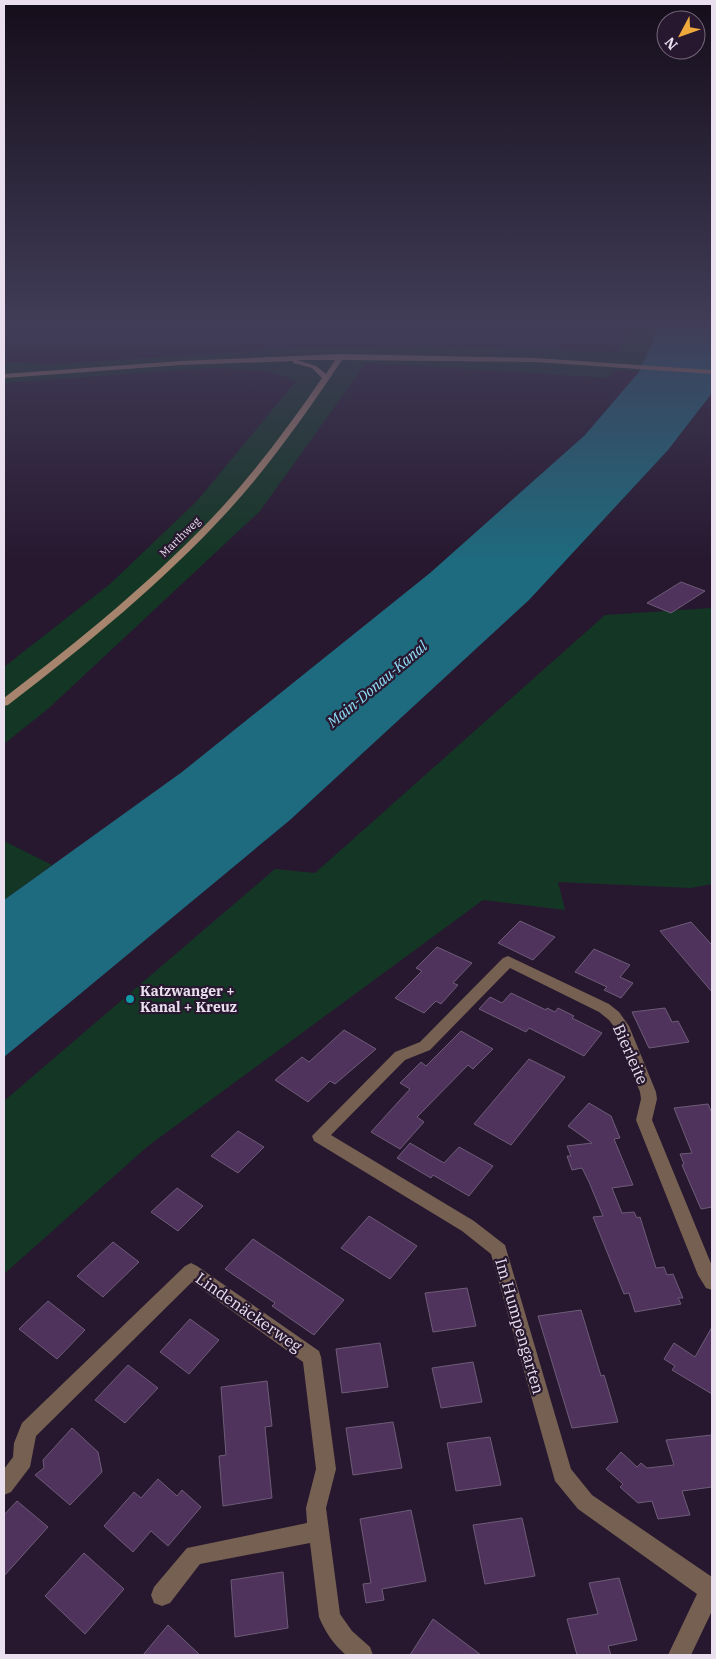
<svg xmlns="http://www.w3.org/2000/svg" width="716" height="1659" viewBox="0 0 716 1659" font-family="'IBM Plex Serif',serif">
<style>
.green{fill:#143725}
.water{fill:#1e6a7e}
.building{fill:#4f335d;stroke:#6d5c77}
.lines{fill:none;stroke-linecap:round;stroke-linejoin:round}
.street{fill:#756052;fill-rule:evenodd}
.secondary{fill:#a7846e;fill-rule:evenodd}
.culture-dot{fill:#0f9aa8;stroke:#27182f;stroke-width:2}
.labels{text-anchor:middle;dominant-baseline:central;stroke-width:4.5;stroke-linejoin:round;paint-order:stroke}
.far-street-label{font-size:11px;fill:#e9dfee;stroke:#27182f}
.poi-label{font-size:14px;font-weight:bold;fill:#e9dfee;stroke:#27182f;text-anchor:start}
.water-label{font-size:15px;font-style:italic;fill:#8fe0fa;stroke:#27182f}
.near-street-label{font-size:16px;fill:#e9dfee;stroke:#27182f}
</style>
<rect width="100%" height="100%" fill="#27182f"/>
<g class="green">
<polygon points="631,328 658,328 639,372 613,370 610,378 366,363 260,511 49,708 4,744 4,667 110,584 198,500 296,381 267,371 213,368 4,383 4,364 13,362 47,364 107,361 292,348 426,346 619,352"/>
<polygon points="712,608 712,884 691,888 558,882 565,910 483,900 148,1146 4,1274 4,1101 275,869 315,873 605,615"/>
<polygon points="4,841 52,865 4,900"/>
</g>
<polygon class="water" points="658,328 712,328 712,393 668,450 529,600 290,820 4,1057 4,900 182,772 430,573 585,435 639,372"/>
<g class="building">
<polygon points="681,582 705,591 671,613 647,603"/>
<polygon points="520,921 555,937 533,960 498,943"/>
<polygon points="691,922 712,945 712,992 660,931"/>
<polygon points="437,947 472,963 453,983 458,985 441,1004 436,1001 424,1013 395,998 422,971 416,968"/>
<polygon points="594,949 630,965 620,977 633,983 621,998 604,990 607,987 575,972"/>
<polygon points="511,993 546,1010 547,1008 555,1012 558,1008 574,1016 572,1018 602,1033 584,1056 529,1028 526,1032 479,1009 490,997 502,1003"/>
<polygon points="665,1008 672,1022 678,1021 689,1042 649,1048 632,1012"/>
<polygon points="344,1030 376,1049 335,1084 330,1081 308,1102 275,1080 302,1057 309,1062"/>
<polygon points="461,1031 493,1049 473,1069 468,1065 417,1117 424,1122 400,1149 371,1132 410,1089 400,1083 421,1062 426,1066"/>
<polygon points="529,1059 565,1077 511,1145 474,1124"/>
<polygon points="589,1103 611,1116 620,1138 614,1139 633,1185 612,1188 622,1213 634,1212 637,1218 640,1217 656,1268 664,1267 667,1275 673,1274 683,1298 678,1298 681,1304 635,1312 629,1293 624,1294 593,1217 603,1216 589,1182 582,1168 572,1170 567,1156 571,1156 567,1146 592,1143 568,1126"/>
<polygon points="708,1104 712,1113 712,1207 701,1209 682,1165 684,1164 680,1154 692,1153 674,1108"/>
<polygon points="238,1131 264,1147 238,1173 211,1156"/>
<polygon points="410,1143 444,1163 459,1147 493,1166 469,1196 433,1175 431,1178 397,1158"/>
<polygon points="177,1188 203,1206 178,1231 151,1212"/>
<polygon points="369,1216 417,1246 390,1279 341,1248"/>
<polygon points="253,1239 344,1300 314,1335 272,1306 275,1303 225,1269"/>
<polygon points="113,1242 139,1262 103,1297 77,1276"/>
<polygon points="467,1288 476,1326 433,1332 425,1293"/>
<polygon points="48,1301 85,1330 57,1359 19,1329"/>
<polygon points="581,1310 601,1376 604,1375 618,1422 572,1428 538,1316"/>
<polygon points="190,1319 219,1340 189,1374 160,1352"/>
<polygon points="712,1327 712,1394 672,1370 675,1366 664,1359 674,1343 695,1357"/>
<polygon points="380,1343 388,1387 342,1393 336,1349"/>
<polygon points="473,1362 482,1402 441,1408 432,1368"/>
<polygon points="128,1365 158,1388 125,1423 95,1400"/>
<polygon points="267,1381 272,1426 265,1427 272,1498 223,1506 219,1456 226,1455 221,1387"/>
<polygon points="393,1422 402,1468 353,1475 346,1428"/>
<polygon points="72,1428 98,1452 102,1472 70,1505 35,1475 44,1468 43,1460"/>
<polygon points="712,1435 712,1487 682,1491 690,1515 658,1519 652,1501 638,1503 620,1487 623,1484 606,1469 621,1452 637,1467 641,1463 647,1468 674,1465 666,1440"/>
<polygon points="490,1437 501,1485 456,1491 447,1443"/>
<polygon points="158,1479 177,1496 182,1490 201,1507 168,1546 151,1531 133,1552 104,1526 134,1492 141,1498"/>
<polygon points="17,1501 48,1527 4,1576 4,1515"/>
<polygon points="411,1510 426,1581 382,1589 384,1600 366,1603 363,1584 371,1583 360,1519"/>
<polygon points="522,1518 535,1576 485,1584 473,1525"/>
<polygon points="84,1553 124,1589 85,1634 45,1596"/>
<polygon points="283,1572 288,1628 235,1637 231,1580"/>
<polygon points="619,1578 637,1640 608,1646 611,1655 577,1655 567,1619 598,1614 589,1583"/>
<polygon points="433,1619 481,1655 410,1655"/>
<polygon points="168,1625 200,1655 143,1655"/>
</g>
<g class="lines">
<g class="street">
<polygon points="508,956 609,1004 619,1012 629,1026 656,1092 657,1099 652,1120 712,1266 712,1290 706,1288 698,1275 636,1120 641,1099 640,1092 615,1028 609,1020 599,1012 510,968 430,1050 405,1060 331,1135 474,1221 505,1245 571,1469 592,1495 712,1577 712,1611 691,1655 668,1655 697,1594 578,1509 555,1481 491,1254 462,1231 314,1141 312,1136 395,1052 420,1042 503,958"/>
<path d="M191 1263 197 1266 319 1351 321 1357 336 1469 326 1508 340 1614 352 1631 370 1647 373 1655H346C334 1645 325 1632 319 1617L310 1543 200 1564 170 1603 162 1606 154 1603 151 1595 154 1587 187 1548 307 1523 306 1508 316 1469 303 1362 192 1282 36 1436 30 1467 11 1492 4 1495V1469L13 1457 14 1443 22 1423 185 1266Z"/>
</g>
<path class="secondary" d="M341 354 535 358 712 370V374L535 362 342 360C307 412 271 464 229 510 162 583 86 645 8 705L4 706V698C81 639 158 577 224 505 260 465 292 422 322 378L312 368 293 363V361L181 365 4 378V374L181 361ZM297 360H335L326 374 316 366Z"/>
</g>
<linearGradient id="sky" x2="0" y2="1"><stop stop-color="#150d1a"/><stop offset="0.58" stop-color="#413d58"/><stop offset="1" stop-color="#413d58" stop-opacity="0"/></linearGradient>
<rect width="716" height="561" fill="url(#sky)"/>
<circle class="culture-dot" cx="130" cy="999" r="5"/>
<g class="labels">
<g class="far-street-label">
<text transform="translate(180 537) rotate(-44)">Marthweg</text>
</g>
<g class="poi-label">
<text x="140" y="991">Katzwanger +<tspan x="140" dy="16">Kanal + Kreuz</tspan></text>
</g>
<g class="water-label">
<text transform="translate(377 684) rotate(-40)">Main-Donau-Kanal</text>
</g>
<g class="near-street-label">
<text transform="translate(631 1054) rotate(66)">Bierleite</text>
<text transform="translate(249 1312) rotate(35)">Lindenäckerweg</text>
<text transform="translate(520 1326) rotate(74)">Im Humpengarten</text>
</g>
</g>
<rect width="716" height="1659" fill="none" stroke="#e9dfee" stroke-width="10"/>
<g transform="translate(681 35) rotate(229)"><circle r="24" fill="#27182f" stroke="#75687b"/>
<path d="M0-4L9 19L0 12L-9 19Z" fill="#eea83c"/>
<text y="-8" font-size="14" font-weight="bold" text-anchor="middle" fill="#e9dfee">N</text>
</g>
</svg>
